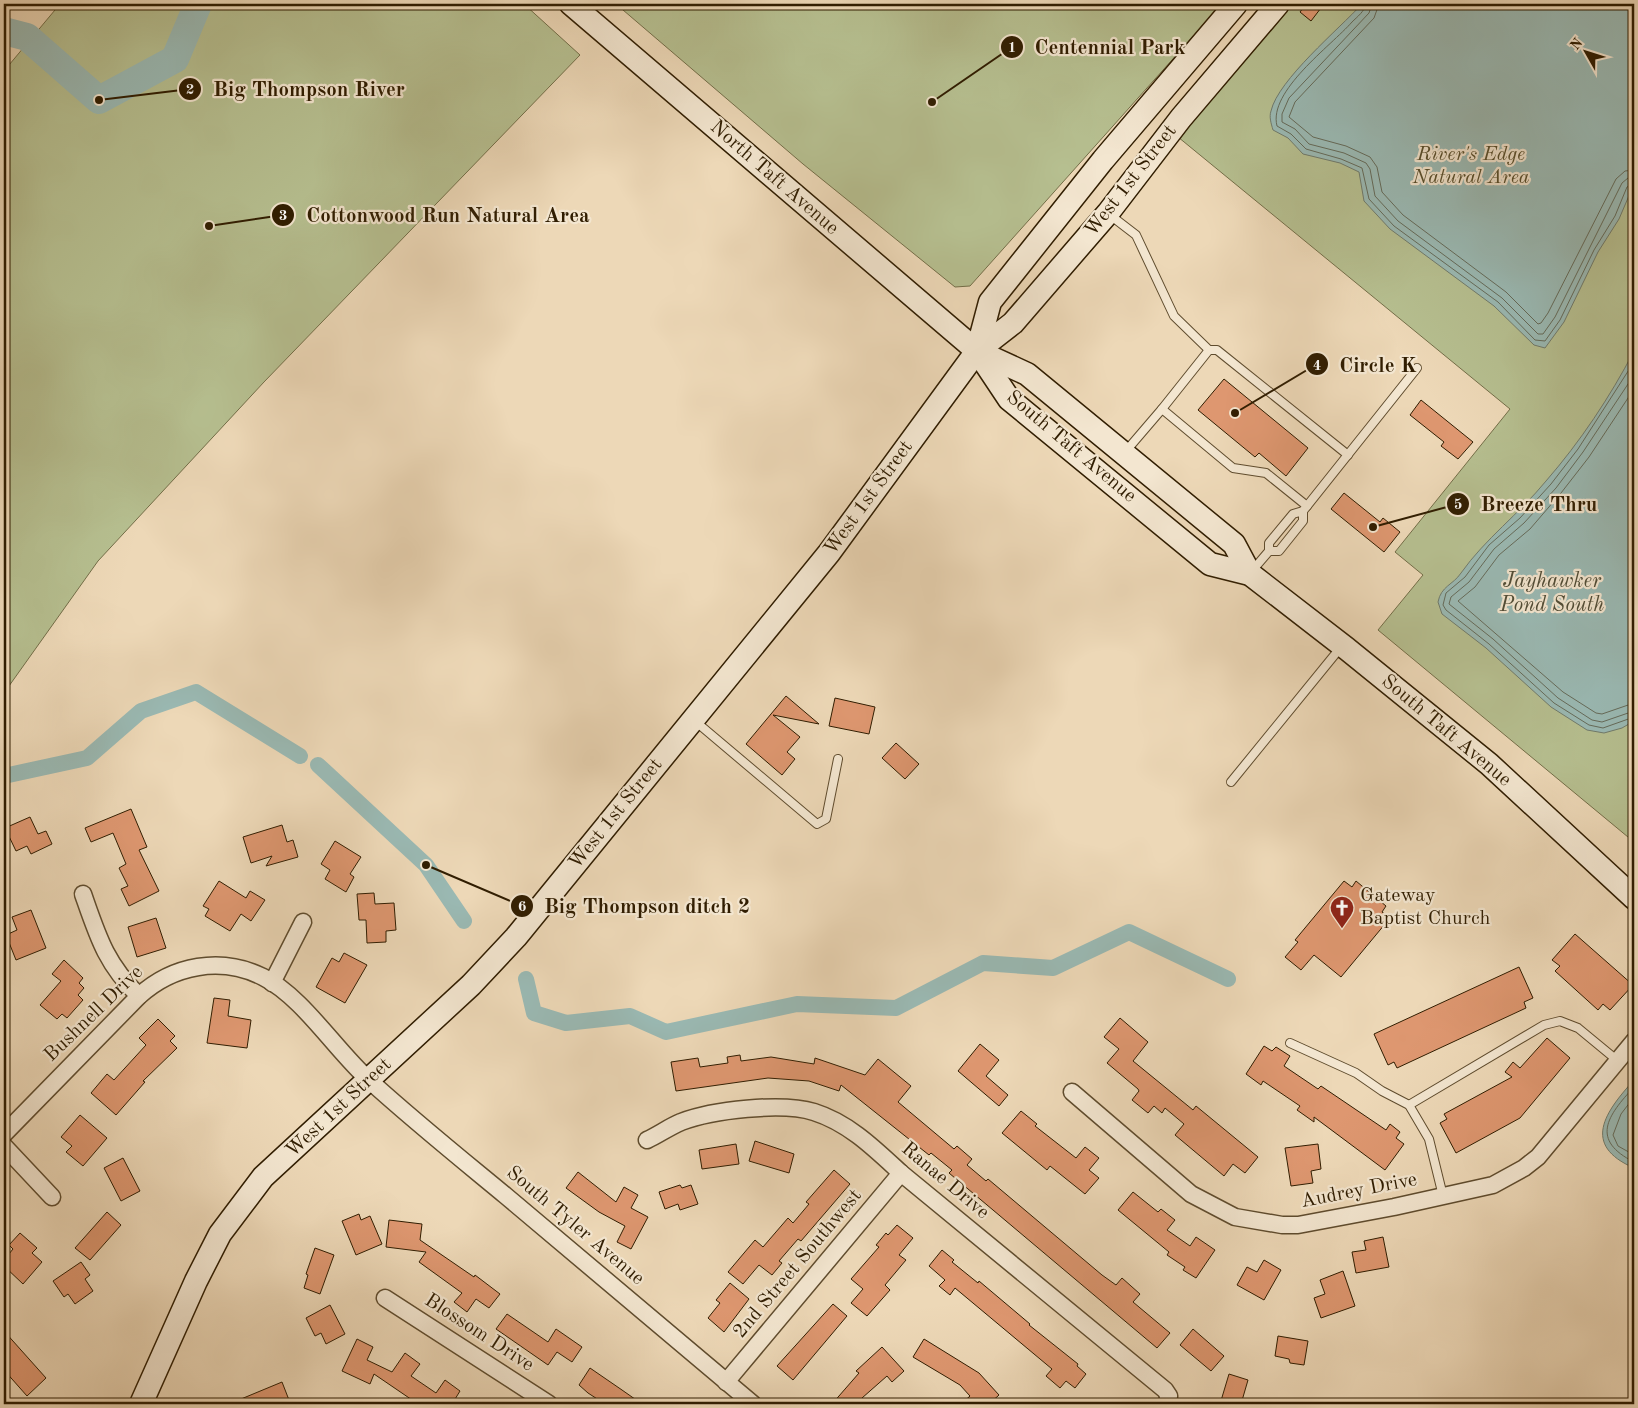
<svg xmlns="http://www.w3.org/2000/svg" width="1638" height="1408" viewBox="0 0 1638 1408" font-family="'Old Standard TT',serif">
<style>
.green{fill:#b6bf90;stroke:#736e48}
.water{fill:#9ab9b3;stroke:#707b6c}
.lines{fill:none;stroke-linecap:round;stroke-linejoin:round}
.shore{stroke:#656b5a;stroke-width:1}
.canal{stroke:#9ab9b3;stroke-width:16}
.river{stroke:#9ab9b3;stroke-width:28}
.building{fill:#de9770;stroke:#301d01}
.lane-casing{stroke:#5f4c2e;stroke-width:10}
.street-casing{stroke:#5f4c2e;stroke-width:19}
.secondary-casing{stroke:#301d01;stroke-width:25}
.lane{stroke:#f3e6d0;stroke-width:8}
.street{stroke:#f3e6d0;stroke-width:16}
.secondary{stroke:#f3e6d0;stroke-width:22}
.labels{text-anchor:middle;dominant-baseline:central;stroke-width:4.5;stroke-linejoin:round;paint-order:stroke}
.park-label{font-size:20px;font-style:italic;fill:#584e2c;stroke:#f3e6d0}
.street-label{font-size:20px;fill:#301d01;stroke:#f3e6d0}
.poi-label{font-size:20px;fill:#301d01;stroke:#f3e6d0;text-anchor:start}
.water-label{font-size:21px;font-style:italic;fill:#504c36;stroke:#f3e6d0}
.leader{fill:none;stroke:#301d01;stroke-width:2}
.callout-dot{fill:#301d01;stroke:#f3e6d0;stroke-width:2}
.mark-label{font-size:15px;text-anchor:middle;font-weight:bold;fill:#fff}
.callout-label{font-size:21px;text-anchor:middle;font-weight:bold;fill:#301d01;stroke:#f3e6d0;stroke-width:4.5;stroke-linejoin:round;paint-order:stroke}
</style>
<rect width="100%" height="100%" fill="#edd8b7"/>
<filter id="stains"><feTurbulence type="fractalNoise" baseFrequency=".004" numOctaves="4"/><feColorMatrix values="0 0 0 0 .2 0 0 0 0 .09 0 0 0 0 .02 0 0 0 .5 -.17"/></filter>
<radialGradient id="worn" r=".72"><stop offset=".6" stop-color="#630" stop-opacity="0"/><stop offset="1" stop-color="#630" stop-opacity=".3"/></radialGradient>
<g class="green">
<polygon points="60,4 524,4 580,55 264,382 98,561 4,693 4,71"/>
<polygon points="616,4 1222,4 970,286 955,287 803,164"/>
<polygon points="1291,4 1634,4 1634,842 1378,630 1423,575 1395,552 1510,409 1178,137"/>
</g>
<g class="water">
<path d="M1362 4H1634V184L1619 219 1598 252 1564 322 1545 348 1534 345 1494 306 1390 229 1364 201 1359 172 1340 163 1303 154 1288 138 1273 130C1271 123 1269 117 1271 111 1278 80 1339 29 1362 4Z"/>
<path d="M1634 351V721L1622 728 1604 733 1587 730 1551 707 1486 648 1442 614 1438 602C1441 586 1453 585 1461 573 1485 539 1519 514 1546 481 1580 442 1610 397 1634 351Z"/>
<path d="M1634 1080V1168C1581 1145 1605 1112 1634 1080Z"/>
</g>
<g class="lines">
<g class="shore">
<path d="M1366 4C1365 11 1357 17 1352 22 1331 46 1268 91 1277 126L1291 134 1306 149 1341 159 1362 168 1369 199 1394 226 1498 302 1535 340 1545 341 1560 320 1594 250 1615 216 1627 187 1634 183"/>
<polyline points="1372,4 1369,13 1289,98 1282,114 1282,122 1295,129 1309,144 1344,153 1366,163 1370,169 1375,196 1398,221 1502,298 1538,334 1543,334 1555,317 1622,183 1628,178 1634,177"/>
<polyline points="1379,4 1374,18 1295,102 1289,117 1313,137 1346,146 1370,157 1377,167 1382,192 1403,215 1506,292 1538,324 1541,323 1548,313 1616,179 1625,171 1634,170"/>
<polyline points="1634,362 1578,449 1551,484 1520,518 1489,545 1465,577 1446,593 1443,605 1446,610 1489,644 1554,703 1589,725 1603,728 1634,717"/>
<polyline points="1634,375 1583,452 1556,488 1524,523 1494,549 1469,582 1451,597 1449,604 1493,639 1558,698 1592,720 1602,722 1634,711"/>
<polyline points="1634,389 1589,457 1561,493 1530,529 1499,555 1475,587 1458,601 1563,692 1596,713 1602,714 1634,703"/>
<path d="M1634 1087C1607 1116 1590 1140 1634 1162"/>
<polyline points="1634,1097 1621,1114 1613,1135 1618,1146 1634,1155"/>
</g>
<g class="canal">
<polyline points="318,765 426,865 464,921"/>
<polyline points="4,776 87,758 141,711 196,692 300,756"/>
<polyline points="526,979 534,1013 566,1023 630,1016 666,1032 797,1004 896,1008 983,963 1053,968 1129,932 1228,979"/>
</g>
<polyline class="river" points="4,31 27,37 99,100 175,59 198,4"/>
</g>
<g class="building">
<polygon points="1306,4 1324,4 1311,21 1300,12"/>
<polygon points="1224,379 1308,448 1286,476 1259,453 1255,457 1198,410"/>
<polygon points="1421,400 1473,442 1458,459 1441,446 1444,442 1410,415"/>
<polygon points="1344,493 1380,522 1383,518 1400,532 1384,552 1331,509"/>
<polygon points="786,696 819,724 773,715 800,737 787,752 795,759 782,775 746,744"/>
<polygon points="835,698 875,707 869,734 829,726"/>
<polygon points="896,743 919,764 905,779 882,758"/>
<polygon points="131,809 147,847 139,850 159,891 129,906 121,889 128,886 119,868 126,864 113,833 91,842 85,828"/>
<polygon points="30,817 38,834 46,831 52,844 31,854 27,846 16,851 5,828"/>
<polygon points="282,825 287,842 293,840 298,857 266,866 272,856 251,863 243,837"/>
<polygon points="335,841 361,857 350,874 354,877 346,892 325,879 330,870 321,864"/>
<polygon points="219,881 246,898 250,891 265,900 251,921 241,914 230,931 205,916 209,909 203,906"/>
<polygon points="1344,881 1352,887 1356,881 1386,906 1382,912 1390,918 1341,977 1314,955 1301,970 1285,957 1298,942 1295,940"/>
<polygon points="374,893 375,904 394,903 396,930 386,931 386,942 367,943 366,920 359,920 357,894"/>
<polygon points="31,910 46,948 16,960 6,935 17,930 12,917"/>
<polygon points="156,918 166,948 137,957 128,927"/>
<polygon points="1575,934 1633,985 1610,1010 1603,1004 1598,1010 1555,971 1560,966 1552,960"/>
<polygon points="344,953 367,965 345,1003 316,987 332,958 339,962"/>
<polygon points="64,960 83,978 79,983 84,988 78,995 83,1000 67,1018 62,1014 57,1019 40,1005 61,981 52,974"/>
<polygon points="1519,967 1533,998 1524,1002 1526,1008 1397,1068 1394,1062 1388,1065 1374,1034"/>
<polygon points="214,998 230,1000 228,1016 251,1020 247,1048 207,1043"/>
<polygon points="1120,1018 1148,1042 1133,1061 1193,1110 1196,1106 1258,1157 1245,1173 1233,1164 1224,1176 1175,1135 1184,1124 1165,1108 1162,1113 1154,1106 1148,1113 1132,1100 1139,1091 1138,1089 1107,1063 1119,1049 1104,1037"/>
<polygon points="158,1019 175,1036 170,1041 177,1048 143,1081 145,1082 116,1115 91,1093 107,1074 114,1080 146,1045 139,1038"/>
<polygon points="1547,1038 1570,1058 1520,1118 1456,1153 1440,1123 1447,1119 1444,1114 1512,1077 1505,1072 1513,1062 1520,1068"/>
<polygon points="980,1044 999,1060 986,1076 1008,1095 999,1106 958,1071"/>
<polygon points="1264,1046 1272,1051 1276,1047 1290,1056 1284,1066 1318,1089 1321,1086 1386,1130 1390,1124 1400,1132 1396,1138 1404,1144 1385,1170 1314,1117 1314,1122 1297,1110 1300,1106 1263,1081 1261,1085 1246,1074"/>
<polygon points="740,1055 741,1061 771,1057 814,1064 815,1058 865,1075 878,1059 911,1086 898,1102 954,1149 957,1146 972,1159 967,1165 986,1181 988,1179 1102,1275 1116,1285 1122,1278 1140,1294 1133,1302 1170,1333 1157,1348 949,1173 952,1170 931,1153 929,1155 841,1085 839,1091 809,1081 768,1078 676,1091 671,1062 698,1058 700,1067 728,1063 727,1057"/>
<polygon points="1021,1111 1037,1124 1035,1126 1076,1158 1085,1147 1099,1158 1089,1170 1099,1178 1085,1194 1050,1166 1047,1170 1002,1133"/>
<polygon points="80,1115 107,1138 83,1166 66,1152 72,1146 61,1137"/>
<polygon points="755,1141 794,1154 789,1173 749,1161"/>
<polygon points="736,1144 739,1164 702,1169 699,1150"/>
<polygon points="1318,1144 1321,1169 1311,1171 1313,1183 1291,1186 1285,1148"/>
<polygon points="123,1158 140,1191 121,1201 104,1168"/>
<polygon points="834,1170 850,1184 801,1241 798,1239 779,1261 782,1263 772,1275 759,1265 743,1284 728,1272 755,1240 763,1247 788,1218 793,1223 809,1204 806,1202"/>
<polygon points="578,1172 616,1202 624,1187 638,1195 631,1208 648,1217 631,1249 617,1242 625,1226 599,1212 566,1188"/>
<polygon points="680,1185 682,1188 691,1185 698,1204 680,1210 678,1204 665,1209 659,1192"/>
<polygon points="1133,1192 1158,1212 1161,1209 1175,1220 1167,1230 1190,1246 1196,1237 1215,1250 1196,1278 1183,1270 1185,1267 1167,1255 1169,1252 1118,1210"/>
<polygon points="107,1212 121,1225 90,1260 75,1248"/>
<polygon points="359,1214 361,1220 370,1216 382,1244 356,1255 342,1221"/>
<polygon points="389,1220 422,1224 420,1240 474,1277 475,1275 500,1294 489,1308 476,1299 467,1312 454,1302 462,1293 419,1262 426,1252 386,1247"/>
<polygon points="897,1225 913,1238 899,1255 906,1260 885,1285 890,1290 867,1316 851,1303 863,1289 851,1279 879,1247 876,1245 886,1233 888,1235"/>
<polygon points="20,1233 37,1248 32,1253 42,1262 23,1284 4,1266 4,1260 13,1249 9,1245"/>
<polygon points="1383,1237 1389,1267 1356,1273 1352,1252 1366,1250 1364,1241"/>
<polygon points="315,1248 334,1255 320,1294 304,1288 308,1275 306,1274"/>
<polygon points="942,1250 954,1260 952,1262 978,1283 979,1281 1030,1324 1029,1325 1078,1364 1077,1366 1086,1374 1075,1388 1066,1381 1060,1388 1046,1376 1052,1369 955,1288 950,1295 939,1286 945,1280 929,1266"/>
<polygon points="1264,1260 1281,1270 1264,1300 1237,1285 1247,1267 1257,1272"/>
<polygon points="81,1262 90,1275 85,1279 93,1291 75,1304 68,1294 64,1297 53,1281"/>
<polygon points="1343,1271 1355,1306 1321,1318 1314,1298 1325,1294 1320,1280"/>
<polygon points="730,1283 749,1299 724,1332 708,1318 720,1303 716,1300"/>
<polygon points="833,1304 847,1316 793,1380 777,1366"/>
<polygon points="330,1305 345,1334 326,1344 321,1333 315,1336 306,1318"/>
<polygon points="507,1314 548,1342 556,1329 582,1347 572,1362 557,1352 548,1365 496,1329"/>
<polygon points="1193,1329 1224,1356 1211,1371 1180,1345"/>
<polygon points="4,1331 46,1378 27,1396 4,1370"/>
<polygon points="1278,1336 1308,1341 1304,1365 1290,1363 1289,1359 1275,1356"/>
<polygon points="357,1339 373,1347 367,1360 392,1372 405,1353 420,1364 411,1376 436,1393 445,1380 460,1391 452,1404 418,1404 374,1374 370,1384 342,1371"/>
<polygon points="924,1339 979,1373 999,1395 989,1404 961,1404 970,1396 960,1385 913,1357"/>
<polygon points="882,1347 904,1371 892,1382 887,1376 862,1398 870,1404 832,1404 859,1373 856,1371"/>
<polygon points="590,1368 622,1390 642,1404 605,1404 588,1393 579,1385"/>
<polygon points="1229,1374 1248,1380 1241,1404 1220,1404"/>
<polygon points="282,1382 289,1400 280,1404 229,1404"/>
</g>
<g class="lines">
<defs>
<g id="lane">
<polyline points="1110,215 1136,235 1174,316 1209,350"/>
<polyline points="1162,409 1209,350 1217,350 1348,455"/>
<polyline points="1126,451 1162,409 1233,468 1266,473 1307,506"/>
<polyline points="1303,511 1417,368"/>
<polyline points="1251,572 1269,551 1269,543 1293,514 1303,511 1303,521 1279,551 1269,551"/>
<polyline points="695,721 817,824 826,819 838,759"/>
<polyline points="1231,782 1341,647"/>
<polyline points="1290,1043 1356,1073 1382,1091 1409,1105 1429,1139 1443,1196"/>
<polyline points="1409,1105 1544,1025 1560,1021 1578,1028 1618,1061"/>
</g>
<g id="street">
<path d="M83 894C98 937 106 964 139 996"/>
<polyline points="272,983 303,922"/>
<polyline points="1072,1092 1191,1194 1235,1217 1282,1225 1298,1225 1394,1207 1493,1185 1524,1168 1538,1157 1634,1041"/>
<path d="M4 1134 139 996C173 965 221 956 263 977 303 997 336 1051 370 1081 414 1121 460 1158 506 1196 588 1265 670 1335 753 1404"/>
<path d="M647 1140C658 1135 669 1127 681 1122 712 1110 782 1102 814 1112 849 1123 875 1149 901 1173L1165 1390 1169 1396 1166 1404"/>
<polyline points="4,1146 52,1197"/>
<polyline points="385,1298 549,1404"/>
<polyline points="726,1382 901,1173"/>
</g>
<g id="secondary">
<polyline points="571,4 977,351 1009,399 1210,564 1250,574 1347,649 1489,764 1634,898"/>
<polyline points="977,351 990,302 1103,160 1236,4"/>
<polyline points="977,351 1027,374 1234,544 1250,574"/>
<polyline points="141,1404 196,1281 220,1234 263,1177 471,985 516,937 829,553 977,351 1013,323 1108,213 1181,118 1278,4"/>
</g>
</defs>
<use href="#lane" class="lane-casing"/>
<use href="#street" class="street-casing"/>
<use href="#secondary" class="secondary-casing"/>
<use href="#lane" class="lane"/>
<use href="#street" class="street"/>
<use href="#secondary" class="secondary"/>
</g>
<defs>
<symbol id="church-pin" viewBox="-11 -11 22 30"><path d="M0 17L-7.5 6A9.5 9.5 0 1 1 7.5 6Z" fill="#8f2418" stroke="#f3e6d0"/><path d="M-1.2-6h2.4v3.5h3.3v2.4h-3.3V6h-2.4V-.1h-3.3v-2.4h3.3Z" fill="#fff"/></symbol>
</defs>
<g fill-rule="evenodd">
<use href="#church-pin" x="1328" y="894" width="28" height="38"/>
</g>
<g class="labels">
<g class="park-label">
<text x="1471" y="155">River's Edge<tspan x="1471" dy="23">Natural Area</tspan></text>
</g>
<g class="street-label">
<text transform="translate(774 178) rotate(41)">North Taft Avenue</text>
<text transform="translate(1131 181) rotate(-52)">West 1st Street</text>
<text transform="translate(1071 447) rotate(40)">South Taft Avenue</text>
<text transform="translate(869 498) rotate(-54)">West 1st Street</text>
<text transform="translate(1446 731) rotate(40)">South Taft Avenue</text>
<text transform="translate(616 814) rotate(-51)">West 1st Street</text>
<text transform="translate(94 1014) rotate(-44)">Bushnell Drive</text>
<text transform="translate(339 1108) rotate(-43)">West 1st Street</text>
<text transform="translate(945 1181) rotate(40)">Ranae Drive</text>
<text transform="translate(1359 1191) rotate(-11)">Audrey Drive</text>
<text transform="translate(575 1226) rotate(40)">South Tyler Avenue</text>
<text transform="translate(798 1264) rotate(-50)">2nd Street Southwest</text>
<text transform="translate(479 1333) rotate(33)">Blossom Drive</text>
</g>
<g class="poi-label">
<text x="1360" y="896">Gateway<tspan x="1360" dy="23">Baptist Church</tspan></text>
</g>
<g class="water-label">
<text x="1552" y="581">Jayhawker<tspan x="1552" dy="24">Pond South</tspan></text>
</g>
</g>
<path class="leader" d="M932 102L1012 47M99 100L190 89M209 226L283 215M1235 413L1317 364M1373 527L1458 504M426 865L522 906"/>
<g class="callout-dot">
<circle cx="932" cy="102" r="5"/>
<circle cx="99" cy="100" r="5"/>
<circle cx="209" cy="226" r="5"/>
<circle cx="1235" cy="413" r="5"/>
<circle cx="1373" cy="527" r="5"/>
<circle cx="426" cy="865" r="5"/>
<circle cx="1012" cy="47" r="12"/>
<circle cx="190" cy="89" r="12"/>
<circle cx="283" cy="215" r="12"/>
<circle cx="1317" cy="364" r="12"/>
<circle cx="1458" cy="504" r="12"/>
<circle cx="522" cy="906" r="12"/>
</g>
<g class="mark-label">
<text x="1012" y="52">1</text>
<text x="190" y="94">2</text>
<text x="283" y="220">3</text>
<text x="1317" y="370">4</text>
<text x="1458" y="509">5</text>
<text x="522" y="911">6</text>
</g>
<g class="callout-label">
<text x="1110" y="54">Centennial Park</text>
<text x="309" y="96">Big Thompson River</text>
<text x="448" y="222">Cottonwood Run Natural Area</text>
<text x="1378" y="372">Circle K</text>
<text x="1539" y="511">Breeze Thru</text>
<text x="647" y="913">Big Thompson ditch 2</text>
</g>
<rect width="1638" height="1408" fill="none" stroke="#edd8b7" stroke-width="20"/>
<rect x="5" y="5" width="1628" height="1398" fill="none" stroke="#301d01" stroke-width="2.5"/>
<rect x="10" y="10" width="1618" height="1388" fill="none" stroke="#301d01"/>
<g transform="translate(1586 52) rotate(309)" stroke="#f3e6d0" stroke-width="4" paint-order="stroke">
<path d="M0-4L9 19L0 12L-9 19Z" fill="#301d01"/>
<text y="-8" font-size="14" font-weight="bold" text-anchor="middle" fill="#301d01">N</text>
</g>
<rect width="100%" height="100%" filter="url(#stains)"/>
<rect width="100%" height="100%" fill="url(#worn)"/>
</svg>
